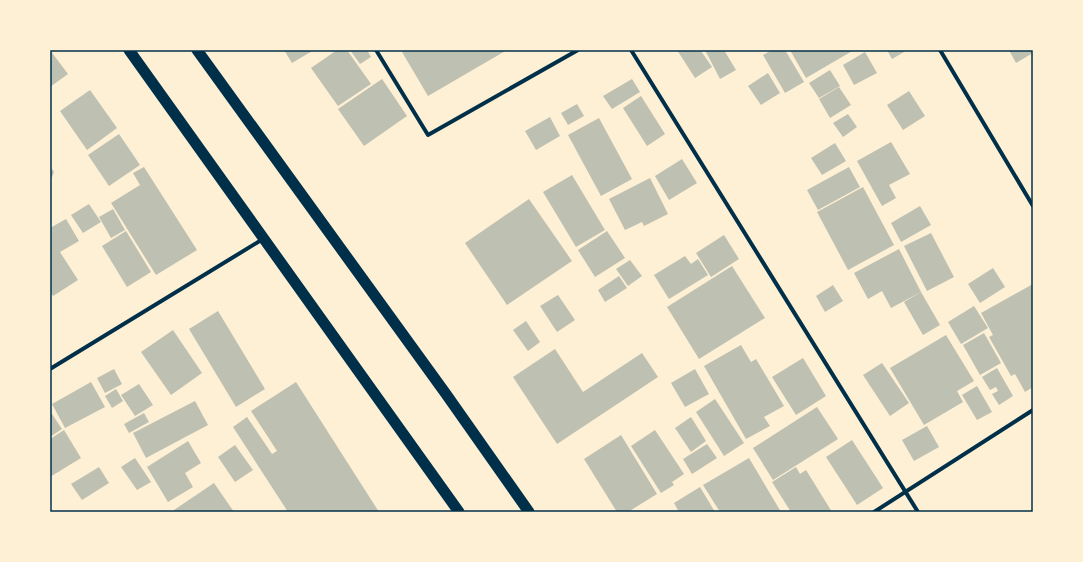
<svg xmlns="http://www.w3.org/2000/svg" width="1083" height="562" viewBox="0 0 1083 562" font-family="'Archivo Narrow',sans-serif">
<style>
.building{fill:#bec0b2}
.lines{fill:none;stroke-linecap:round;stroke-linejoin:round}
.minor{stroke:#003049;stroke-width:4}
.trunk{stroke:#003049;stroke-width:11}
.neatline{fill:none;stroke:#003049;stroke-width:1.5}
</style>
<rect width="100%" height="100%" fill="#fdf0d5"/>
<g class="building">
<polygon points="50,50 68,74 50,87"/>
<polygon points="284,50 314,50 292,63"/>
<polygon points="337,50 347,50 371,84 338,106 311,68"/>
<polygon points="350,50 367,50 371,57 360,64"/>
<polygon points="406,50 507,50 428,96 402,52"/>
<polygon points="677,50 703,50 701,51 712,67 695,78"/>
<polygon points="705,50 724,50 736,70 720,79"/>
<polygon points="772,50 785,50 804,82 785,93 763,55"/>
<polygon points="790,50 854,50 806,78"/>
<polygon points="887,50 903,50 904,52 892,59"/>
<polygon points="1009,50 1033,50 1033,53 1016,63"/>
<polygon points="865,52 877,73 854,85 843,65"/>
<polygon points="830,70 840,86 819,98 809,83"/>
<polygon points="768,73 780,93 761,105 748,86"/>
<polygon points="382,79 407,116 364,146 338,109"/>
<polygon points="632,79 640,92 612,109 603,96"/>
<polygon points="839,87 851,105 830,118 819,99"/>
<polygon points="90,90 117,128 87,150 60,111"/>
<polygon points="909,91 925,116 903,130 887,105"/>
<polygon points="641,96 665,134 647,146 623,108"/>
<polygon points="577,104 584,116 568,125 561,113"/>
<polygon points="848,114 857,127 843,137 833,123"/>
<polygon points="550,117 560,136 536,150 525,131"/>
<polygon points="599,118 632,179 601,196 568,135"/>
<polygon points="119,134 140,165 109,186 88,155"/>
<polygon points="891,142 910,174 889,185 896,198 882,206 857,161"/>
<polygon points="835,143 846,161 822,175 811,158"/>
<polygon points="682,159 697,183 669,200 655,176"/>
<polygon points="50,166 54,172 50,182"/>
<polygon points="144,167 197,250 156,275 111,203 140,185 133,173"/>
<polygon points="849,167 860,187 818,210 807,190"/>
<polygon points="572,175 605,230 576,247 543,192"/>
<polygon points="650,178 668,214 644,226 642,222 625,230 609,199"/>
<polygon points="863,187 894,245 848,270 817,212"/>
<polygon points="529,199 572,261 507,305 465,243"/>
<polygon points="89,204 101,222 83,233 71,215"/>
<polygon points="920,206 931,225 901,242 891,223"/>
<polygon points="113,209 125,230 111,238 99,217"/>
<polygon points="66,219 79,241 60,252 78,280 53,296 50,291 50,228"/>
<polygon points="126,231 151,272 127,287 102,246"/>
<polygon points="607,231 625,258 595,277 578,250"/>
<polygon points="931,233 954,277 927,291 904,246"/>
<polygon points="724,235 739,259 711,277 696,253"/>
<polygon points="899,249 921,292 891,308 882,291 868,299 854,273"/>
<polygon points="685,256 691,264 698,259 708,275 669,299 654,275"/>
<polygon points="630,260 642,276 628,286 616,269"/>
<polygon points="732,266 765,318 699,359 667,307"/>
<polygon points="993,268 1005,287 980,303 968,284"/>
<polygon points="619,276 627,288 605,302 598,290"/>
<polygon points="1033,284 1033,387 1025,392 1015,374 1011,376 989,337 993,335 981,313"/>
<polygon points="833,285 843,301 825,312 816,296"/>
<polygon points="921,292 940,325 923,335 904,302"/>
<polygon points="558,295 575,320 557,332 540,306"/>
<polygon points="974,306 988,328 961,344 948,322"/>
<polygon points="218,311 265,389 236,407 189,329"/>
<polygon points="526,321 540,342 528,351 513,330"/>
<polygon points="173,330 202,373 171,395 141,352"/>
<polygon points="984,333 1001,363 980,375 963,345"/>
<polygon points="946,335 974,381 957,391 963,402 924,425 890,368"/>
<polygon points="741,345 751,362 756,359 784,406 764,417 770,426 746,439 704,366"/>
<polygon points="555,349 583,392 642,353 658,377 557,444 513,377"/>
<polygon points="803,358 826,396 796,415 772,377"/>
<polygon points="882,363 909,403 890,416 863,375"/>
<polygon points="997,368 1013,396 999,405 992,394 998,391 996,387 990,390 982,377"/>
<polygon points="114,369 122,384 105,393 97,378"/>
<polygon points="695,369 709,394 685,407 671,383"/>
<polygon points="91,382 105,407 65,428 52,404"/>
<polygon points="296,382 379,512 288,512 233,427 247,417 272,454 277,451 251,411"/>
<polygon points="139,384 153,405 135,416 121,395"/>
<polygon points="977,386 992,412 977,420 962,395"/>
<polygon points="116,389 123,401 112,408 105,396"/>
<polygon points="715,399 744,443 724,456 696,412"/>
<polygon points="195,401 208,425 146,458 133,433"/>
<polygon points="817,407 838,439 773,480 753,448"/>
<polygon points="144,413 149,422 129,433 124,424"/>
<polygon points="52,414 62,429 50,437 50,415"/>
<polygon points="691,417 706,441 691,452 675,428"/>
<polygon points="927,426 939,447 914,461 902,440"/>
<polygon points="64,430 81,458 50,477 50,439"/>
<polygon points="655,430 684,474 672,482 674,485 661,493 631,446"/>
<polygon points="621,435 657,494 628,512 617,512 584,459"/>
<polygon points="852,440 883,488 857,505 826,457"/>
<polygon points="188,441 201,463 185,473 193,487 168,502 147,467"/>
<polygon points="707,444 717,458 692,474 683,459"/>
<polygon points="235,445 253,470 235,482 218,457"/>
<polygon points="135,458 151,482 137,490 121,467"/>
<polygon points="749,458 781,512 720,512 703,485"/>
<polygon points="99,467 109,483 82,500 71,484"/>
<polygon points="796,467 800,474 806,470 832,512 791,512 772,482"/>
<polygon points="214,483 234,512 175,512 174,510"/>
<polygon points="700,487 715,512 679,512 674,503"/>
</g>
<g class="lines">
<g class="minor">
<polyline points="376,50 428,135 578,50"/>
<polyline points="631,50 918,512"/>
<polyline points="940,50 1033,206"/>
<polyline points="50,369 263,239"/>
<polyline points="874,512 1033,410"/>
</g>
<g class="trunk">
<polyline points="129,50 459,512"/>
<polyline points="197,50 446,394 529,512"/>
</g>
</g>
<rect width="1083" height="562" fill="none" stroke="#fdf0d5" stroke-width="102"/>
<rect x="51" y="51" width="981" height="460" class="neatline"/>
</svg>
